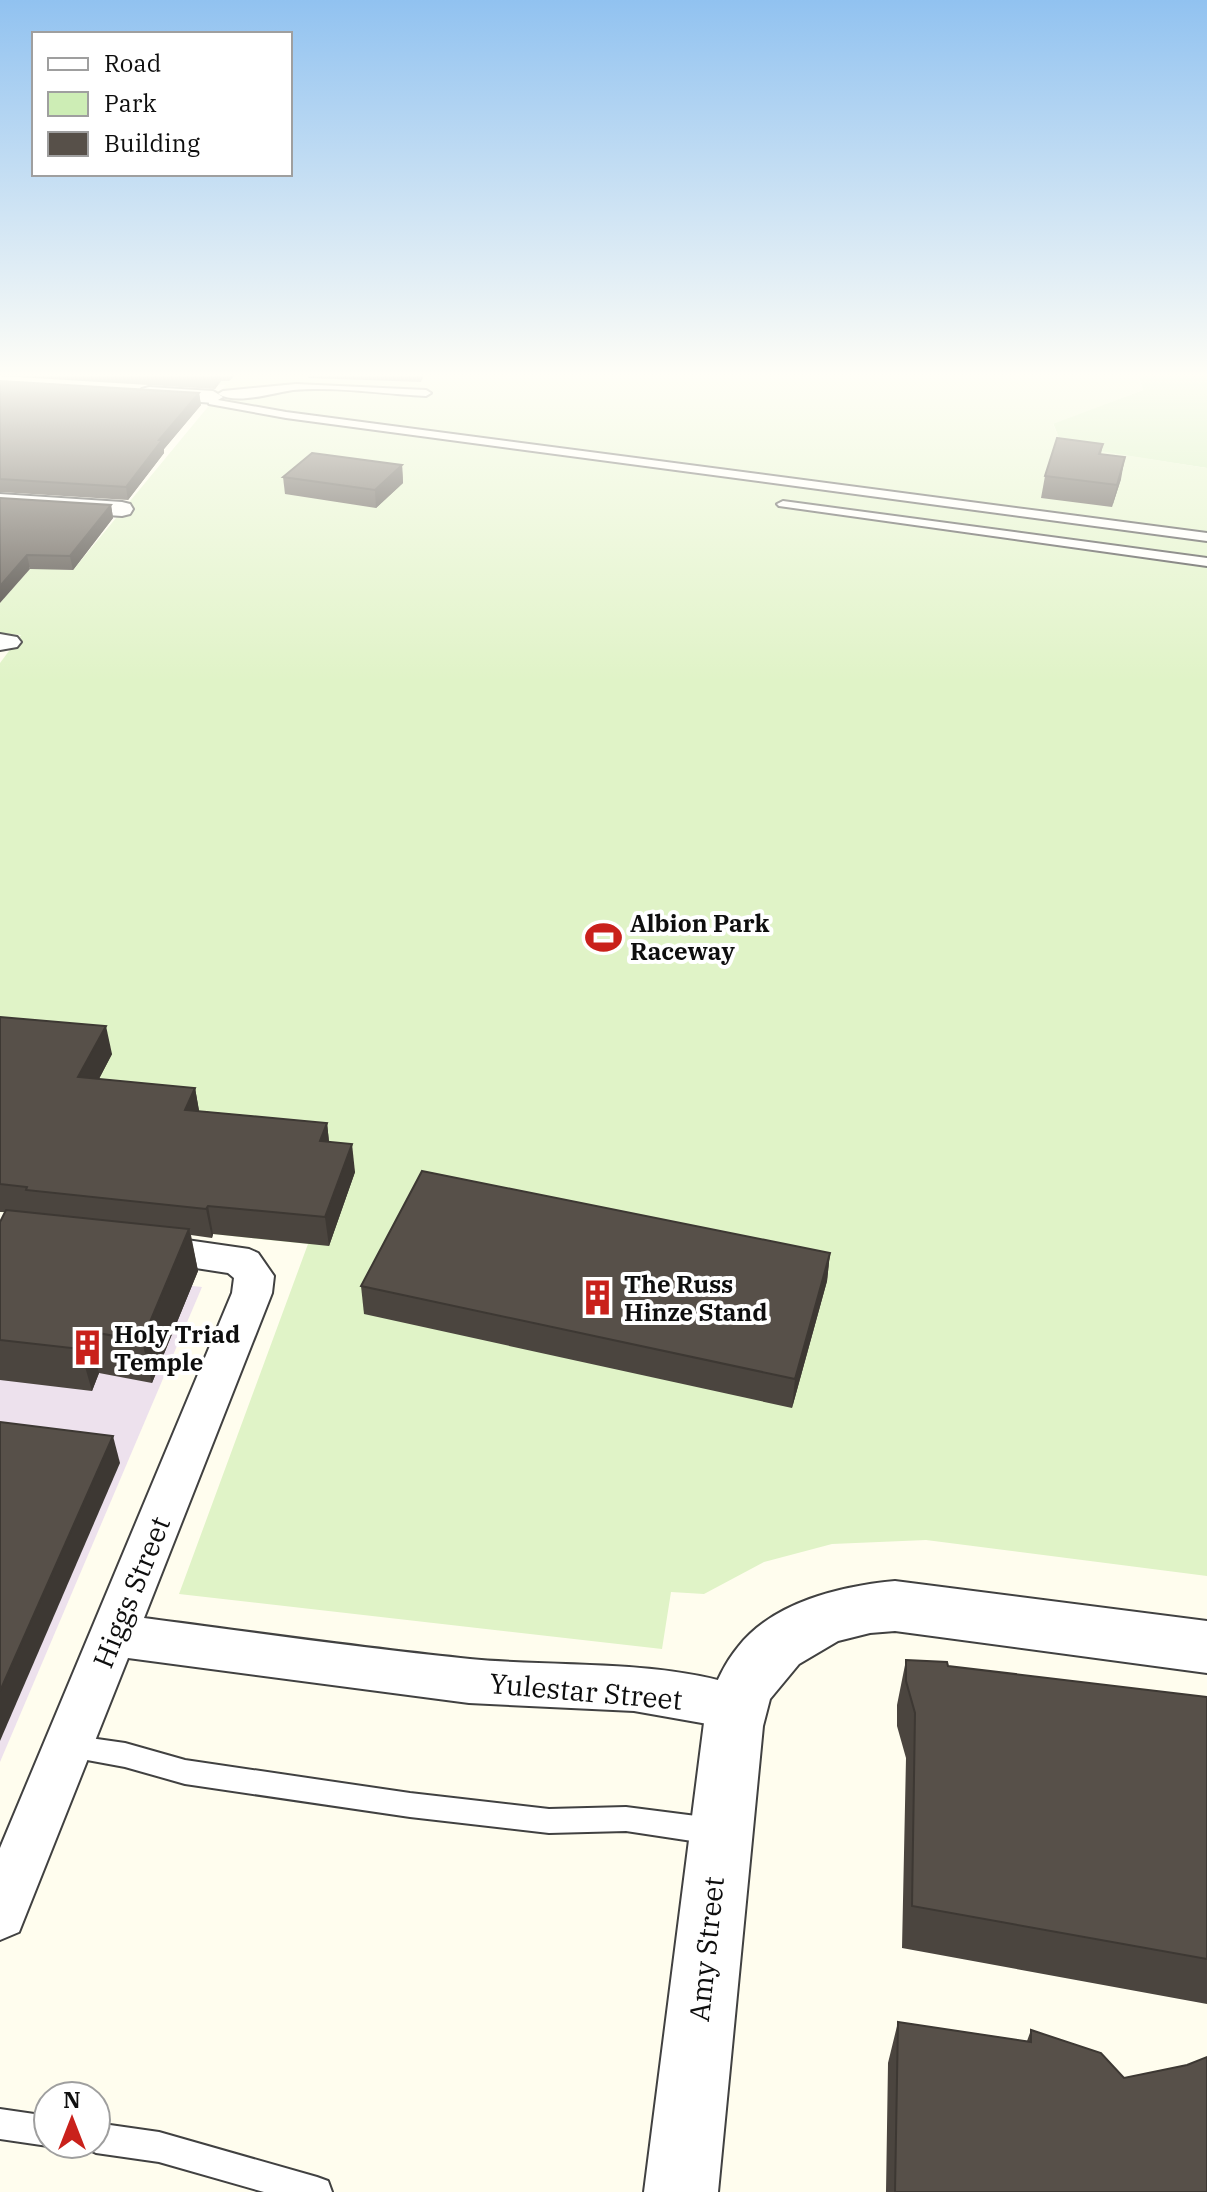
<svg xmlns="http://www.w3.org/2000/svg" width="1207" height="2192" viewBox="0 0 1207 2192" font-family="'IBM Plex Serif',serif">
<style>
.industrial{fill:#ede1ed}
.green{fill:#cdedb5}
.pitch{fill:#e0f3c7}
.lines{fill:none;stroke-linecap:round;stroke-linejoin:round}
.service-casing{stroke:#414141;stroke-width:4}
.minor-casing{stroke:#414141;stroke-width:4}
.tertiary-casing{stroke:#414141;stroke-width:4}
.service{fill:#fff;fill-rule:evenodd}
.minor{fill:#fff;fill-rule:evenodd}
.tertiary{fill:#fff;fill-rule:evenodd}
.wall{fill:#4b453f}
.shaded-wall{fill:#3d3833}
.building{fill:#575049;stroke:#3d3833;stroke-width:2}
.labels{text-anchor:middle;dominant-baseline:central;stroke-width:8;stroke-linejoin:round;paint-order:stroke}
.poi-label{font-size:24px;font-weight:bold;fill:#0e0e0e;stroke:#fff;text-anchor:start}
.near-street-label{font-size:28px;fill:#0e0e0e;stroke:#fff}
</style>
<rect width="100%" height="100%" fill="#fffdee"/>
<polygon class="industrial" points="0,1265 202,1287 0,1762"/>
<polygon class="green" points="1138,375 1207,375 1207,468 1062,446 1053,423 1143,390"/>
<polygon class="pitch" points="114,375 1138,375 1143,390 1053,424 1062,445 1207,468 1207,1576 926,1540 832,1544 764,1562 704,1594 671,1592 662,1649 179,1594 308,1244 0,1212 0,663 21,635 0,633 0,603 31,568 73,570 226,385 111,378"/>
<g class="lines">
<defs>
<g id="service">
<path d="M296 384 426 390 431 393 426 396C384 394 334 386 293 390 272 393 237 405 218 394L223 391Z"/>
<polygon points="213,394 218,400 286,412 1207,533 1207,541 286,418 209,404 208,397"/>
<polygon points="783,501 1207,558 1207,566 779,506 777,504"/>
<polygon points="69,1735 125,1743 185,1760 410,1793 549,1809 626,1807 712,1818 721,1822 725,1831 721,1840 712,1844 626,1831 549,1833 410,1817 185,1784 125,1767 60,1755 56,1747 60,1739"/>
<polygon points="0,2109 48,2116 48,2144 52,2144 48,2146 0,2139"/>
<polygon points="96,2123 159,2132 317,2177 328,2181 332,2192 264,2192 159,2162 96,2153 86,2148 84,2144 96,2144"/>
</g>
<g id="minor">
<polygon points="149,387 213,391 223,397 213,403 142,397 139,393 142,389"/>
<polygon points="0,494 122,502 130,504 133,509 130,514 122,516 0,508"/>
<polygon points="0,634 17,637 21,642 17,647 0,650"/>
<path d="M145 1234 249 1249 258 1253 274 1276 272 1293 144 1618C252 1632 361 1648 470 1659 563 1668 666 1658 754 1691L761 1707 754 1723 736 1729 634 1711 469 1703 128 1658 19 1932 0 1940V1848L232 1293 234 1278 228 1273 131 1258 125 1248 131 1238Z"/>
</g>
<path id="tertiary" d="M895 1581 1207 1621V1673L895 1631 870 1633 838 1641 799 1664 770 1699 763 1726 718 2192H644L706 1707C715 1686 723 1665 738 1647 773 1602 841 1586 895 1581Z"/>
</defs>
<use href="#service" class="service-casing"/>
<use href="#minor" class="minor-casing"/>
<use href="#tertiary" class="tertiary-casing"/>
<use href="#service" class="service"/>
<use href="#minor" class="minor"/>
<use href="#tertiary" class="tertiary"/>
</g>
<g class="wall">
<polygon points="0,375 235,375 229,381 221,381 215,389 0,376"/>
<polygon points="308,375 424,375 421,382 308,378"/>
<polygon points="0,381 199,393 201,405 164,449 164,453 128,500 0,492"/>
<polygon points="1103,444 1101,454 1121,479 1112,507 1041,498 1045,476"/>
<polygon points="402,465 403,483 376,508 285,494 283,477"/>
<polygon points="0,498 111,505 113,518 73,570 30,569"/>
<polygon points="0,1017 112,1054 99,1079 195,1088 199,1111 327,1123 329,1142 355,1172 329,1246 213,1234 212,1238 191,1235 198,1271 152,1383 99,1373 92,1391 0,1380 0,1222 5,1212 0,1212"/>
<polygon points="830,1253 827,1281 792,1408 364,1314 361,1286"/>
<polygon points="906,1660 948,1666 1207,1697 1207,2004 902,1948 906,1758 897,1726 897,1705"/>
<polygon points="898,2022 1027,2041 1031,2030 1124,2078 1187,2065 1207,2192 886,2192 888,2063"/>
</g>
<g class="shaded-wall">
<polygon points="214,375 220,375 221,381 215,389 213,376"/>
<polygon points="229,375 235,375 229,381"/>
<polygon points="199,393 201,405 164,449 164,453 128,500 126,487 159,440"/>
<polygon points="1125,457 1121,479 1112,507 1117,485"/>
<polygon points="402,465 403,483 376,508 375,490"/>
<polygon points="111,505 113,518 73,570 70,556"/>
<polygon points="27,555 30,569 0,603 0,586"/>
<polygon points="106,1026 112,1054 85,1105 78,1077"/>
<polygon points="195,1088 200,1116 185,1110"/>
<polygon points="327,1123 330,1151 320,1141"/>
<polygon points="352,1144 355,1172 329,1246 325,1217"/>
<polygon points="208,1206 213,1234 212,1238 206,1209"/>
<polygon points="189,1229 198,1271 152,1383 142,1341"/>
<polygon points="830,1253 827,1281 792,1408 795,1379"/>
<polygon points="87,1331 99,1373 92,1391 80,1349"/>
<polygon points="113,1436 120,1463 0,1741 0,1691"/>
</g>
<g class="building">
<polygon points="0,381 199,393 159,440 162,440 126,487 0,479"/>
<polygon points="1057,438 1103,444 1099,454 1125,457 1117,485 1045,476"/>
<polygon points="312,453 402,465 375,490 283,477"/>
<polygon points="0,498 111,505 70,556 27,555 0,586"/>
<polygon points="0,1017 106,1026 78,1077 195,1088 185,1110 327,1123 320,1141 352,1144 325,1217 208,1206 206,1209 26,1190 27,1187 0,1184"/>
<polygon points="422,1171 830,1253 795,1379 361,1286"/>
<polygon points="6,1210 189,1229 142,1341 87,1331 80,1349 0,1340 0,1222"/>
<polygon points="0,1422 113,1436 0,1691"/>
<polygon points="906,1660 947,1662 948,1666 1207,1697 1207,1959 912,1906 915,1713 906,1681"/>
<polygon points="898,2022 1031,2042 1031,2030 1101,2053 1124,2078 1187,2065 1207,2057 1207,2192 895,2192"/>
</g>
<linearGradient id="sky" x2="0" y2="1"><stop stop-color="#91c2f0"/><stop offset="0.55" stop-color="#fffef7"/><stop offset="1" stop-color="#fffef7" stop-opacity="0"/></linearGradient>
<rect width="1207" height="682" fill="url(#sky)"/>
<defs>
<symbol id="stadium-bare" viewBox="-9 -9 18 18"><path d="M0-5a6.5 5 0 1 0 0 10a6.5 5 0 1 0 0-10ZM-3.5-1.8h7v3.6h-7Z" fill="#c9211b" stroke="#fff" stroke-width="2.5" paint-order="stroke"/></symbol>
<symbol id="building-bare" viewBox="-9 -9 18 18"><path d="M-4-6H4V6H1V3H-1V6H-4ZM-2.5-4.3h1.7v1.8h-1.7ZM.8-4.3h1.7v1.8H.8ZM-2.5-1h1.7V.8h-1.7ZM.8-1h1.7V.8H.8Z" fill="#c9211b" stroke="#fff" stroke-width="2.5" paint-order="stroke"/></symbol>
</defs>
<g fill-rule="evenodd">
<use href="#stadium-bare" x="578" y="912" width="51" height="51"/>
<use href="#building-bare" x="572" y="1272" width="51" height="51"/>
<use href="#building-bare" x="62" y="1322" width="51" height="51"/>
</g>
<g class="labels">
<g class="poi-label">
<text x="630" y="923">Albion Park<tspan x="630" dy="28">Raceway</tspan></text>
<text x="624" y="1284">The Russ<tspan x="624" dy="28">Hinze Stand</tspan></text>
<text x="114" y="1334">Holy Triad<tspan x="114" dy="28">Temple</tspan></text>
</g>
<g class="near-street-label">
<text transform="translate(131 1592) rotate(-68)">Higgs Street</text>
<text transform="translate(586 1691) rotate(5)">Yulestar Street</text>
<text transform="translate(706 1949) rotate(-84)">Amy Street</text>
</g>
</g>
<rect x="32" y="32" width="260" height="144" fill="#ffffff" stroke="#9f9f9f" stroke-width="2"/>
<rect x="48" y="58" width="40" height="12" fill="#ffffff" stroke="#9f9f9f" stroke-width="2"/>
<text x="104" y="72" font-size="24" fill="#0e0e0e">Road</text>
<rect x="48" y="92" width="40" height="24" fill="#cdedb5" stroke="#9f9f9f" stroke-width="2"/>
<text x="104" y="112" font-size="24" fill="#0e0e0e">Park</text>
<rect x="48" y="132" width="40" height="24" fill="#575049" stroke="#9f9f9f" stroke-width="2"/>
<text x="104" y="152" font-size="24" fill="#0e0e0e">Building</text>
<g transform="translate(72 2120)"><circle r="38" fill="#ffffff" stroke="#9f9f9f" stroke-width="2"/>
<path d="M0-6L14 30L0 20L-14 30Z" fill="#c9211b"/>
<text y="-12" font-size="22" font-weight="bold" text-anchor="middle" fill="#0e0e0e">N</text>
</g>
</svg>
